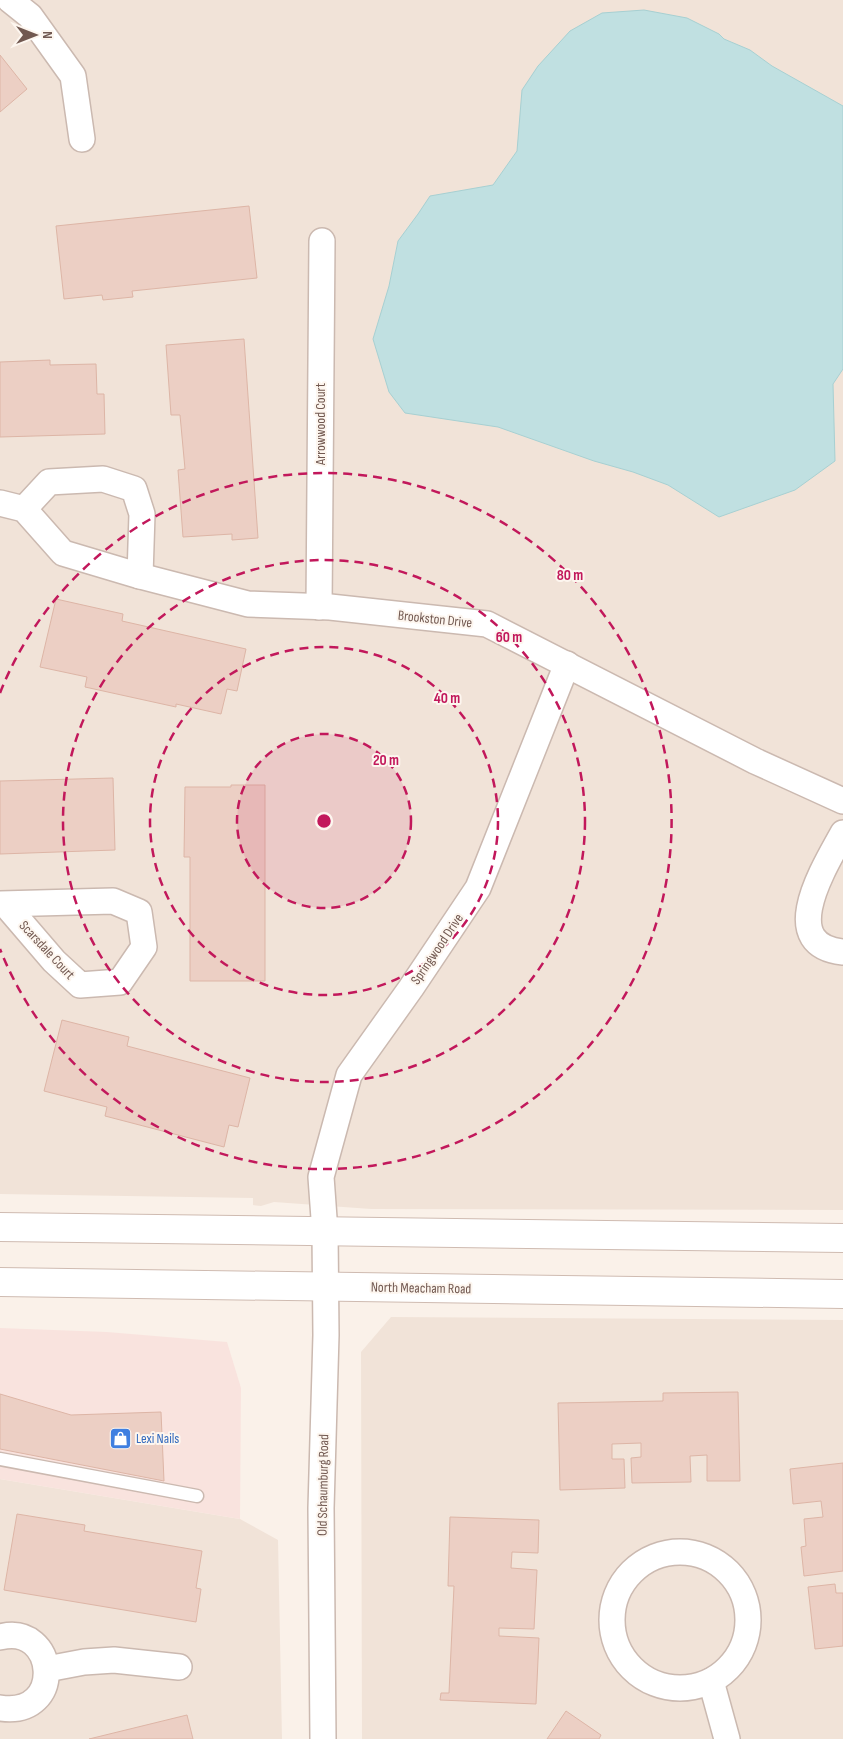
<svg xmlns="http://www.w3.org/2000/svg" width="843" height="1739" viewBox="0 0 843 1739" font-family="'Sofia Sans Condensed',sans-serif">
<style>
.residential{fill:#f1e3d8}
.commercial{fill:#f9e3de}
.water{fill:#c0e0e1;stroke:#a7d0d2}
.building{fill:#eccfc4;stroke:#ddb5a6}
.lines{fill:none;stroke-linecap:round;stroke-linejoin:round}
.service-casing{stroke:#cbb9b0;stroke-width:15}
.minor-casing{stroke:#cbb9b0;stroke-width:28}
.secondary-casing{stroke:#cfbbb1;stroke-width:30}
.service{stroke:#fff;stroke-width:12}
.minor{stroke:#fff;stroke-width:25}
.secondary{stroke:#fff;stroke-width:28}
.ring{fill:none;stroke:#c2185b;stroke-width:2.5;stroke-dasharray:9 6}
.labels{text-anchor:middle;dominant-baseline:central;stroke-width:4;stroke-linejoin:round;paint-order:stroke}
.street-label{font-size:14px;fill:#715850;stroke:#fdf6ef}
.shop-label{font-size:14px;fill:#366cbe;stroke:#fdf6ef;text-anchor:start}
.centre{fill:#c2185b;stroke:#fdf6ef;stroke-width:2.5}
.ring-label{font-size:15px;text-anchor:middle;font-weight:bold;fill:#c2185b;stroke:#fdf6ef;stroke-width:4;stroke-linejoin:round;paint-order:stroke}
</style>
<rect width="100%" height="100%" fill="#faf1e9"/>
<g class="residential">
<polygon points="0,0 843,0 843,1210 371,1209 274,1202 261,1206 253,1205 253,1198 0,1194"/>
<polygon points="391,1317 843,1320 843,1739 362,1739 361,1352"/>
<polygon points="0,1479 240,1519 278,1540 282,1739 0,1739"/>
</g>
<polygon class="commercial" points="0,1328 107,1332 227,1342 241,1388 240,1519 0,1479"/>
<polygon class="water" points="644,10 687,18 719,34 724,39 750,50 772,66 843,106 843,369 833,384 835,461 795,490 719,517 668,485 633,472 594,461 498,427 405,413 389,392 373,339 389,286 398,241 418,214 430,196 493,185 517,151 522,90 538,66 570,31 602,13"/>
<g class="building">
<polygon points="0,55 27,89 0,112"/>
<polygon points="249,206 257,278 132,291 133,297 103,300 102,295 64,299 56,226"/>
<polygon points="244,339 258,538 232,540 232,534 183,537 178,470 185,469 180,415 171,415 166,345"/>
<polygon points="50,360 50,365 96,364 97,394 104,394 105,434 0,437 0,362"/>
<polygon points="56,599 123,614 122,621 246,649 237,691 227,689 221,714 176,704 176,707 85,687 87,677 40,667"/>
<polygon points="113,778 115,850 0,854 0,781"/>
<polygon points="231,785 265,785 265,981 190,981 190,857 184,857 185,787 231,787"/>
<polygon points="62,1020 129,1037 127,1046 250,1078 238,1127 229,1125 224,1147 105,1116 107,1107 44,1091"/>
<polygon points="738,1392 740,1481 707,1481 707,1455 690,1456 691,1482 632,1483 631,1458 641,1457 641,1443 612,1444 612,1459 624,1459 625,1488 560,1490 558,1403 663,1401 663,1393"/>
<polygon points="0,1394 71,1415 161,1412 164,1481 0,1449"/>
<polygon points="843,1463 843,1571 804,1576 801,1547 806,1546 804,1519 823,1517 821,1501 793,1504 790,1469"/>
<polygon points="17,1514 85,1525 84,1531 202,1551 196,1588 201,1589 196,1622 4,1590"/>
<polygon points="450,1517 539,1520 538,1553 512,1552 511,1568 537,1570 534,1629 499,1628 499,1636 539,1638 536,1704 440,1700 441,1693 449,1693 454,1586 448,1586"/>
<polygon points="835,1584 836,1593 843,1593 843,1646 815,1649 808,1587"/>
<polygon points="566,1711 601,1735 599,1739 547,1739"/>
<polygon points="187,1715 193,1739 89,1739"/>
</g>
<g class="lines">
<defs>
<polyline id="service" points="0,1459 197,1496"/>
<g id="minor">
<polyline points="10,0 30,16 73,76 82,139"/>
<polyline points="0,503 24,509 63,553 140,576 248,604 330,607 487,624 755,761 843,801"/>
<polyline points="24,509 49,482 103,479 134,489 142,514 140,576"/>
<polyline points="319,607 322,241"/>
<path d="M843 833C825 866 775 945 843 952"/>
<polyline points="0,904 113,901 139,912 144,947 120,982 80,985 54,961 5,904"/>
<circle cx="680" cy="1620" r="68"/>
<path d="M0 1637C57 1622 66 1718 0 1708"/>
<polyline points="47,1669 84,1662 114,1660 179,1667"/>
<polyline points="711,1681 727,1739"/>
<polyline points="323,1739 321,1508 326,1335 325,1232 321,1177 349,1075 411,988 478,888 567,664"/>
</g>
<g id="secondary">
<polyline points="0,1227 843,1238"/>
<polyline points="0,1282 843,1294"/>
</g>
</defs>
<use href="#service" class="service-casing"/>
<use href="#minor" class="minor-casing"/>
<use href="#secondary" class="secondary-casing"/>
<use href="#service" class="service"/>
<use href="#minor" class="minor"/>
<use href="#secondary" class="secondary"/>
</g>
<circle cx="324" cy="821" r="87" fill="#c2185b" fill-opacity=".12"/>
<g class="ring">
<circle cx="324" cy="821" r="87"/>
<circle cx="324" cy="821" r="174"/>
<circle cx="324" cy="821" r="261"/>
<path d="M0 693A348 348 0 1 1 0 949"/>
</g>
<defs>
<symbol id="shop-square" viewBox="-11 -11 22 22"><rect x="-9" y="-9" width="18" height="18" rx="4" fill="#3f7fe0" stroke="#fdf6ef"/><path d="M-5-2.5h2.3a2.7 3.5 0 0 1 5.4 0H5L5.5 6h-11ZM-1.5-2.5h3a1.5 2.3 0 0 0-3 0Z" fill="#fff"/></symbol>
</defs>
<g fill-rule="evenodd">
<use href="#shop-square" x="108" y="1426" width="25" height="25"/>
</g>
<g class="labels">
<g class="street-label">
<text transform="translate(320 424) rotate(-90)">Arrowwood Court</text>
<text transform="translate(435 619) rotate(6)">Brookston Drive</text>
<text transform="translate(437 949) rotate(-56)">Springwood Drive</text>
<text transform="translate(47 950) rotate(47)">Scarsdale Court</text>
<text transform="translate(421 1288) rotate(1)">North Meacham Road</text>
<text transform="translate(323 1485) rotate(-89)">Old Schaumburg Road</text>
</g>
<g class="shop-label">
<text x="136" y="1438">Lexi Nails</text>
</g>
</g>
<circle cx="324" cy="821" r="8" class="centre"/>
<g class="ring-label">
<text x="570" y="580">80 m</text>
<text x="509" y="642">60 m</text>
<text x="447" y="703">40 m</text>
<text x="386" y="765">20 m</text>
</g>
<g transform="translate(35 35) rotate(90)" stroke="#fdf6ef" stroke-width="4" paint-order="stroke">
<path d="M0-4L9 19L0 12L-9 19Z" fill="#715850"/>
<text y="-8" font-size="14" font-weight="bold" text-anchor="middle" fill="#715850">N</text>
</g>
</svg>
